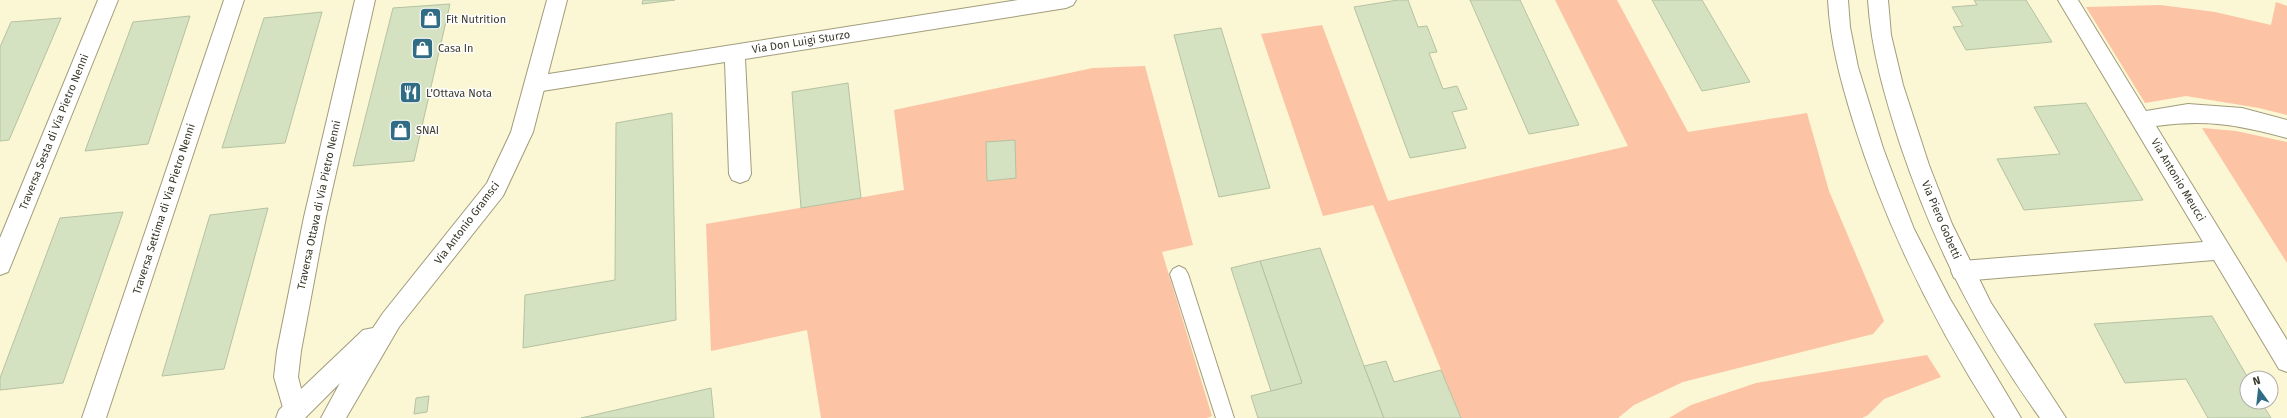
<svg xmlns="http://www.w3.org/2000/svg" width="2287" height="418" viewBox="0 0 2287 418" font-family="'Fira Sans',sans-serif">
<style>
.green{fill:#fcc3a5}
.building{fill:#d5e2c2;stroke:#b5c2a2}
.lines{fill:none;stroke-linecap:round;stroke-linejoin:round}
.service-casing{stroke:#a19c7c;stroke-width:2}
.minor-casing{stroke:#a19c7c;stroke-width:2}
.tertiary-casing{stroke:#a19c7c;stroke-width:2}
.secondary-casing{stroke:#a19c7c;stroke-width:2}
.service{fill:#fff;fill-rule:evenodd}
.minor{fill:#fff;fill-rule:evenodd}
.tertiary{fill:#fff;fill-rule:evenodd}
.secondary{fill:#fff;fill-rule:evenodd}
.labels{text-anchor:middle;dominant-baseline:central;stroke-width:3;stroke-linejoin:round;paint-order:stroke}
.poi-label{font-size:11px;fill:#3a382b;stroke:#fff;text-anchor:start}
.street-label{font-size:11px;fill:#3a382b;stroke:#fff}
</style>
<rect width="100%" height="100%" fill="#fbf6d3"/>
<g class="green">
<polygon points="1555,0 1617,0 1688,132 1807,113 1829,191 1884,321 1873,334 1683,382 1634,405 1618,418 1461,418 1373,205 1323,216 1261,34 1322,25 1388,201 1628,146"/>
<polygon points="2276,2 2287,6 2287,115 2259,108 2186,96 2145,103 2086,7 2160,5 2215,12 2271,25"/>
<polygon points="1145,66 1193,245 1162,252 1212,416 1207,418 821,418 807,330 711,351 706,224 904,190 894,110 1093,68"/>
<polygon points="2202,128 2236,131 2287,142 2287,263"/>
<polygon points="1927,355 1941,377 1884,399 1868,415 1862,418 1669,418 1691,405 1756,383"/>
</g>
<g class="building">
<polygon points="643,0 675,0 642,4"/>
<polygon points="1398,0 1408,0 1418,27 1427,26 1437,52 1429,53 1443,89 1457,86 1467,109 1452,112 1466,148 1410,158 1354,7"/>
<polygon points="1470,0 1520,0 1579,125 1529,134"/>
<polygon points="1652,0 1702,0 1750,82 1702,91"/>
<polygon points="1974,0 2026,0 2052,42 1966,50 1953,27 1963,26 1952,7 1977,5"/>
<polygon points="450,4 414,161 353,166 393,8"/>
<polygon points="322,12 285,143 222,148 264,18"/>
<polygon points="190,16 148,144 85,151 133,22"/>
<polygon points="61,18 9,140 0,141 0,47 11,22"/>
<polygon points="1221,28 1270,188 1219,197 1174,35"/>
<polygon points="848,83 861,198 801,208 792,92"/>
<polygon points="2086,103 2143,200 2024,210 1997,159 2060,154 2034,107"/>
<polygon points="672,113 676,320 523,348 525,295 615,280 616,123"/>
<polygon points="1015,140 1016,178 987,181 986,142"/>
<polygon points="268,208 224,369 162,376 210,215"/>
<polygon points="123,212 63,383 0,390 0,378 60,218"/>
<polygon points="1320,248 1364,366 1384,418 1258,418 1251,396 1302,383 1260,261"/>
<polygon points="1260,261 1302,383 1271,391 1231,268"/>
<polygon points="2212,316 2248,378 2247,402 2261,402 2271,418 2208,418 2186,379 2125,383 2094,324"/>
<polygon points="1386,361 1394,382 1441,370 1461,418 1384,418 1364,366"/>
<polygon points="711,388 714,418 581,418"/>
<polygon points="429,396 427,412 414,414 416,398"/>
</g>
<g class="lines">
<defs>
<polygon id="service" points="1179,266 1185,269 1188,274 1234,418 1216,418 1170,274 1173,269"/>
<g id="minor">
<polygon points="98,0 118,0 11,265 8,272 0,275 0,238"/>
<polygon points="224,0 244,0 106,418 82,418"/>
<polygon points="355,0 375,0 326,217 301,351 298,377 307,411 304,418 286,418 274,377 277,351 304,217"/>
<polygon points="1018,0 1076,0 1073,5 1066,8 745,59 751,174 748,180 740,183 732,180 729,174 725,62 536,92 529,90 526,84 529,78 536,76"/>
<path d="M2058 0H2078L2146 111 2188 104 2242 108 2287 120V138C2239 125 2206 119 2156 126L2287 340V372L2279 369 2214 260 1962 281 1954 278 1951 271 1954 264 1962 261 2203 242Z"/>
</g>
<polygon id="tertiary" points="547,0 567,0 533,132 503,196 399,327 346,418 321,418 340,383 305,418 276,418 279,410 363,330 373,328 383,313 487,183 511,132"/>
<g id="secondary">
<path d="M1828 0H1848L1850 27 1858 67 1883 148 1898 188 1914 229 1950 299 2021 418H1995C1935 325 1886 227 1853 121 1841 82 1830 42 1828 0Z"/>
<path d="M1868 0H1888L1891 35 1903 85 1929 165 1952 224 1991 303 2066 418H2040C1978 332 1934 245 1900 144 1885 97 1871 50 1868 0Z"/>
</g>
</defs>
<use href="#service" class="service-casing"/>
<use href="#minor" class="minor-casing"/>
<use href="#tertiary" class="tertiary-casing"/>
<use href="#secondary" class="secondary-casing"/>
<use href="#service" class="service"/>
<use href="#minor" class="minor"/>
<use href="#tertiary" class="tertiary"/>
<use href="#secondary" class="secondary"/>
</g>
<defs>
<symbol id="shop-square" viewBox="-11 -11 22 22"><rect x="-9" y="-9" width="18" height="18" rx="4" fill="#306c84" stroke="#fff"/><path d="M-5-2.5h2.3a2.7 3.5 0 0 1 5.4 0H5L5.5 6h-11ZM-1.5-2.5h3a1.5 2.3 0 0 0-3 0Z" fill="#fff"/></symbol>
<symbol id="restaurant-square" viewBox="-11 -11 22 22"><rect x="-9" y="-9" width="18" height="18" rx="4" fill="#306c84" stroke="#fff"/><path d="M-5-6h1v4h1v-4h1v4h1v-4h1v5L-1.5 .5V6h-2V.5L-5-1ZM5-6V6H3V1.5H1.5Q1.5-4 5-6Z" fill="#fff"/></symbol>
</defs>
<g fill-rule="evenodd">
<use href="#shop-square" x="418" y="6" width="25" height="25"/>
<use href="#shop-square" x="410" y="36" width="25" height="25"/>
<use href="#restaurant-square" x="398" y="80" width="25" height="25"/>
<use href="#shop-square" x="388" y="118" width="25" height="25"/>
</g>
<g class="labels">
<g class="poi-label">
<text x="446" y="19">Fit Nutrition</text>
<text x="438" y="48">Casa In</text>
<text x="426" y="93">L'Ottava Nota</text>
<text x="416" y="130">SNAI</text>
</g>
<g class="street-label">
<text transform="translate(801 42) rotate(-9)">Via Don Luigi Sturzo</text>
<text transform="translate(54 132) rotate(-68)">Traversa Sesta di Via Pietro Nenni</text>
<text transform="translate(2178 180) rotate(59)">Via Antonio Meucci</text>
<text transform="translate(319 205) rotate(-78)">Traversa Ottava di Via Pietro Nenni</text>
<text transform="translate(164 209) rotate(-72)">Traversa Settima di Via Pietro Nenni</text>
<text transform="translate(1941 220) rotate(67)">Via Piero Gobetti</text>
<text transform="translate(467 223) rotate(-53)">Via Antonio Gramsci</text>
</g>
</g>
<g transform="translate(2259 390) rotate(345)"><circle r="19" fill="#ffffff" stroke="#b0afaa"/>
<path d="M0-3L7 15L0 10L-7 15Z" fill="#306c84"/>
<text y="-6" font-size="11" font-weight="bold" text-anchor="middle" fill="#3a382b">N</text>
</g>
</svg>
